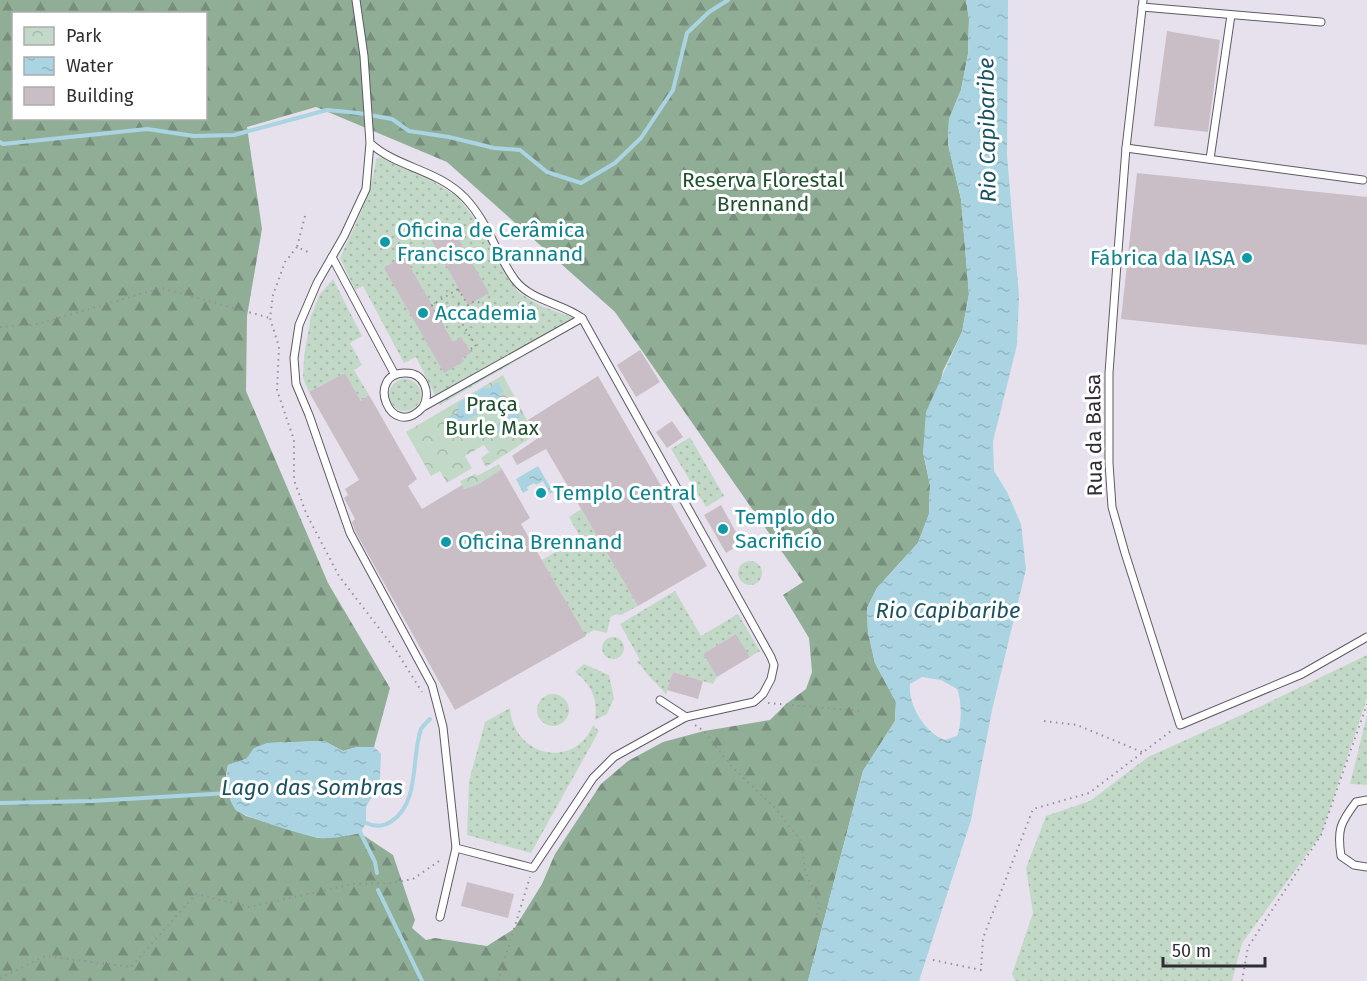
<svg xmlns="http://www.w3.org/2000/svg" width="1367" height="981" viewBox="0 0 1367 981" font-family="'Fira Sans',sans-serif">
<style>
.grass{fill:url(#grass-dots)}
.forest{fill:url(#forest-firs);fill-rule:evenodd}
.park{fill:url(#park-crowns)}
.water{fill:url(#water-ripples);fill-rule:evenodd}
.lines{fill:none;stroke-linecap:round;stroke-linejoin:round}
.stream{stroke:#aad4e2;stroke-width:4}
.building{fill:#c9bec6}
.lane-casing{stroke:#5f5a64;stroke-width:9}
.path{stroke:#959099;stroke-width:2;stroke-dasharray:1.5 4.5;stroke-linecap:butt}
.lane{stroke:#fff;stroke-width:7}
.culture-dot{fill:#0f9aa8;stroke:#fff;stroke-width:2}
.labels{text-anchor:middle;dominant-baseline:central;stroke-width:6;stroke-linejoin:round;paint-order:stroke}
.park-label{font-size:21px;fill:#1f502e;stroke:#fff}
.culture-label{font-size:21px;fill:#0d838f;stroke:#fff;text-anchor:start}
.street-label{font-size:21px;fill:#2f2d32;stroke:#fff}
.water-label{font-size:22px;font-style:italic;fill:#1a5262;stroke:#fff}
</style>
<defs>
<pattern id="grass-dots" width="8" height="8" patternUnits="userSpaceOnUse" patternTransform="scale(1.5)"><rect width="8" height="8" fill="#c3d9c7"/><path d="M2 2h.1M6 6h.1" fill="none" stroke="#a8bbab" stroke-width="1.8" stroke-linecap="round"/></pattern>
<pattern id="forest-firs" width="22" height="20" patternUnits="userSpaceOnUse" patternTransform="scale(1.5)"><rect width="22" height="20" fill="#90ae96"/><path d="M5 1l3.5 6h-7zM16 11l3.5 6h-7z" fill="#768e7b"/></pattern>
<pattern id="park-crowns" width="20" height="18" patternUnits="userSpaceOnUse" patternTransform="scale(1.5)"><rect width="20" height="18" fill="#c3d9c7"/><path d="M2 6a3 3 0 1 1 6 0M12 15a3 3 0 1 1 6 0" fill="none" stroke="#a8bbab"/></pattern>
<pattern id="water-ripples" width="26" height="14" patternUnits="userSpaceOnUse" patternTransform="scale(1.5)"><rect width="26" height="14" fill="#aad4e2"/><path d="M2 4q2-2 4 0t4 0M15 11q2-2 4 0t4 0" fill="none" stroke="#93b6c2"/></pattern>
</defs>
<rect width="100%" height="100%" fill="#e7e1ed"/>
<g class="grass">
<path d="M380 157 432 181 457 196 485 232 505 271 518 292 541 306 577 319 580 324 440 405 416 357 404 363 363 286 355 290 340 258C355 225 372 195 376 159Z"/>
<polygon points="333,279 362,336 350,343 362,365 354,370 369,395 361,401 345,373 309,392 303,378 304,356 311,316 320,294"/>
<circle cx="405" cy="395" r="16"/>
<polygon points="690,437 724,496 706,507 671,449"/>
<polygon points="581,509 638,606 621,615 615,614 610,618 607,633 594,630 585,635 542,560 580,537 569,517"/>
<circle cx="750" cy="573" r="12"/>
<path d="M675 591 701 636 738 614 760 651 750 657 736 634 703 654 717 677 713 684 673 672 666 695C661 687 656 684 650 677 645 672 643 667 637 662L640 660 620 624Z"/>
<circle cx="613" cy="648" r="11"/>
<polygon points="1367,655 1367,698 1321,835 1242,943 1232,981 1015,981 1012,974 1033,913 1026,868 1046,816 1090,801 1148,757 1259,707"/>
<path d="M584 664 609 675 614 698 607 714 595 720C598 699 592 685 575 672Z"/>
<circle cx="553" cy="710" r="16"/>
<path d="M510 708C513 756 574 771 593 725L599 731 531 853 467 835 469 781 485 722Z"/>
<polygon points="1367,715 1367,785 1350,784"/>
</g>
<path class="forest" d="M0 0H966L969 19 968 54 961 90 949 119 948 144 961 199 969 294 962 332 943 371 923 452 930 485 929 514 918 543 877 588 867 608 868 632 875 663 896 702 895 721 863 771 808 981H0ZM14 14H206V118H14ZM316 107 447 162 615 312 803 582 783 595 809 638 812 672 806 689 786 704 770 720 704 731 663 742 628 761 601 784 555 854 542 884 514 929 487 946 435 938 426 940 412 928 415 920 393 855 360 833 318 838 246 816 235 809 229 792 226 775 228 765 246 759 267 743 324 741 343 751 357 747H374L390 688 328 583 246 391 247 316 262 229 247 127Z"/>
<g class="park">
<polygon points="503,375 535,435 486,467 481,458 489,452 484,445 465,456 472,468 447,483 440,471 431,476 406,432"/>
<polygon points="499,464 502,469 477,485 464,489 460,481 475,474 477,476"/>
</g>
<g class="water">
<path d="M966 0H1008L1007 155 1019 296 1017 345 993 441 994 471 1007 492 1021 524 1026 569 992 710 971 820 919 981H808L863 771 895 721 896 702 875 663 868 632 867 608 877 588 918 543 929 514 930 485 923 452 926 412 962 332 969 294 961 199 948 144 949 119 961 90 968 54 969 19ZM922 677 941 680 957 689C962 701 962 724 957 736L945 740C925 733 908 705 910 684Z"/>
<polygon points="498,382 504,392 499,395 499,399 502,401 510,400 521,417 513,422 515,426 498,434 495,427 507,418 506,412 499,408 491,411 484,403 480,402 477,406 478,414 454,426 448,417 457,413 459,409 457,404 483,388 489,388"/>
<polygon points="538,466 553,492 550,494 543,481 536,485 534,483 527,487 528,490 523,493 516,479"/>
<path d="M324 741 343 751 357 747H374L381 754 380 778 376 790 366 807V823L360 833C348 836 332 839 319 838 308 837 242 816 236 810 226 799 226 777 228 765L246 759 254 748 267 743Z"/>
</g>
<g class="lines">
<g class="stream">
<polyline points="0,142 3,144 147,129 194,136 234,135 327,110 358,113 392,119 409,131 449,137 494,148 520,150 547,172 581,183 615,163 641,138 673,90 687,33 709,12 728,0"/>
<polyline points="0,803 92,801 229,793"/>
<path d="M366 823C376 827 383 827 392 821 420 802 411 757 421 729 423 726 427 722 430 719"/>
<polyline points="359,830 375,862 377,873"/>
<polyline points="378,890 422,981"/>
</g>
</g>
<g class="building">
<polygon points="1167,31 1220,40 1208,132 1154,126"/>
<polygon points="1137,173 1367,197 1367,345 1121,319"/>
<polygon points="452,227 489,293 468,305 431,239"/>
<polygon points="404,256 453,342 461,337 471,353 462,358 464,361 444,373 384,268"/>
<polygon points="640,350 660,382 636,397 617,365"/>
<polygon points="345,373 361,401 369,395 417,479 408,486 422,509 462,485 464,489 477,485 502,469 530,518 521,524 586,636 455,710 355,531 352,522 355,519 344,498 348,495 345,489 359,480 309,392"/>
<polygon points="598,376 707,566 638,606 546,449 517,465 512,456 538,438 528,420"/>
<polygon points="672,421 683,437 667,448 656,432"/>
<polygon points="721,505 742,543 726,553 704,515"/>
<polygon points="736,634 750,657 717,677 703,654"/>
<polygon points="673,672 703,681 698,699 667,690"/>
<polygon points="467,882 514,894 508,918 461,906"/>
</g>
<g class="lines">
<defs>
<g id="lane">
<path d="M356 0 364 56 370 143 366 189 344 236 317 283 299 325 294 358 296 384 309 415 350 533 432 685 443 727 456 848 533 868 593 778 614 757 686 717 754 702 763 694 771 679 774 665 771 657 582 318C562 303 531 301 515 280 496 254 488 222 465 198 437 169 397 168 370 143"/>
<polyline points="1143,0 1126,148 1116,277 1109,373 1109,463 1112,507 1125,553 1180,725 1302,674 1367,637"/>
<polyline points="1142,7 1321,22"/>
<polyline points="1126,148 1363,180"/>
<polyline points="1210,159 1231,15"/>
<polyline points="332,257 395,375"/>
<path d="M423 407C431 392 424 373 406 373 364 372 390 443 423 407L582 318"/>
<polyline points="660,700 686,717"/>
<path d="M1367 800 1356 802C1340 823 1337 830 1341 856L1354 865 1367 867"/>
<polyline points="440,917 456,848"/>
</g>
</defs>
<use href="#lane" class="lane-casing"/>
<g class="path">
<polyline points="305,216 297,247 308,252"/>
<polyline points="297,247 285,262 273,295 270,318 279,347 277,390 294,440 294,480 306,513 339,576 395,649 422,692"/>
<polygon points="458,289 468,305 475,301 497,309 493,322 476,316 471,320 462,306 458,304 438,316 432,305"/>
<polyline points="466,312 458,317 476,346 469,350"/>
<polyline points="0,327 34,325 161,288 270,318"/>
<polyline points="768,703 863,711"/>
<polyline points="1044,721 1077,725 1142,752"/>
<polyline points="695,725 704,731 732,767 775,808 801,841 805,871 820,907 810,927"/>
<polyline points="933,960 981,970 983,938 1033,809 1089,793 1171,731"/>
<polyline points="0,978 45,956 131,967 196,894 249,907 353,884 391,883 413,879 442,859"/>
<polyline points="498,981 530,877"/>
<polyline points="1242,981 1248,947 1321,835 1367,704"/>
</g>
<use href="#lane" class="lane"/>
</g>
<g class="culture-dot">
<circle cx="385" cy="242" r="6"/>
<circle cx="1247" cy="258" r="6"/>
<circle cx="423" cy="313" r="6"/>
<circle cx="541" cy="493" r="6"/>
<circle cx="723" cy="529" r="6"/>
<circle cx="446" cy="542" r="6"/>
</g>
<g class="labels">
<g class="park-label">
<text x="763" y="180">Reserva Florestal<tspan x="763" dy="24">Brennand</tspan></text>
<text x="492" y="404">Praça<tspan x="492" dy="24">Burle Max</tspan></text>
</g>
<g class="culture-label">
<text x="397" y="230">Oficina de Cerâmica<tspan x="397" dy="24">Francisco Brannand</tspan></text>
<text x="1235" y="258" text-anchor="end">Fábrica da IASA</text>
<text x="435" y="313">Accademia</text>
<text x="553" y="493">Templo Central</text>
<text x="735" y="517">Templo do<tspan x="735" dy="24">Sacrificío</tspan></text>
<text x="458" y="542">Oficina Brennand</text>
</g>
<g class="street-label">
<text transform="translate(1094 435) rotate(-91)">Rua da Balsa</text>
</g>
<g class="water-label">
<text transform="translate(987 130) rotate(-91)">Rio Capibaribe</text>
<text x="948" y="610">Rio Capibaribe</text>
<text x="312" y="787">Lago das Sombras</text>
</g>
</g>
<rect x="12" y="12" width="195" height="108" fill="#ffffff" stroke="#acabad" stroke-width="1.5"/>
<rect x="24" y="27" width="30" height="18" fill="url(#park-crowns)" stroke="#acabad" stroke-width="1.5"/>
<text x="66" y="42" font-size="18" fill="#2f2d32">Park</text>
<rect x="24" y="57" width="30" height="18" fill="url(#water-ripples)" stroke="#acabad" stroke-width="1.5"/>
<text x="66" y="72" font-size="18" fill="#2f2d32">Water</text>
<rect x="24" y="87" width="30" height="18" fill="#c9bec6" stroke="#acabad" stroke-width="1.5"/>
<text x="66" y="102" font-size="18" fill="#2f2d32">Building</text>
<path d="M1163 957v9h102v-9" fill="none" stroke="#2f2d32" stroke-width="3"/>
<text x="1172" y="957" font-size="18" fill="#2f2d32" stroke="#ffffff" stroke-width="4.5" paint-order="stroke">50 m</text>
</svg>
